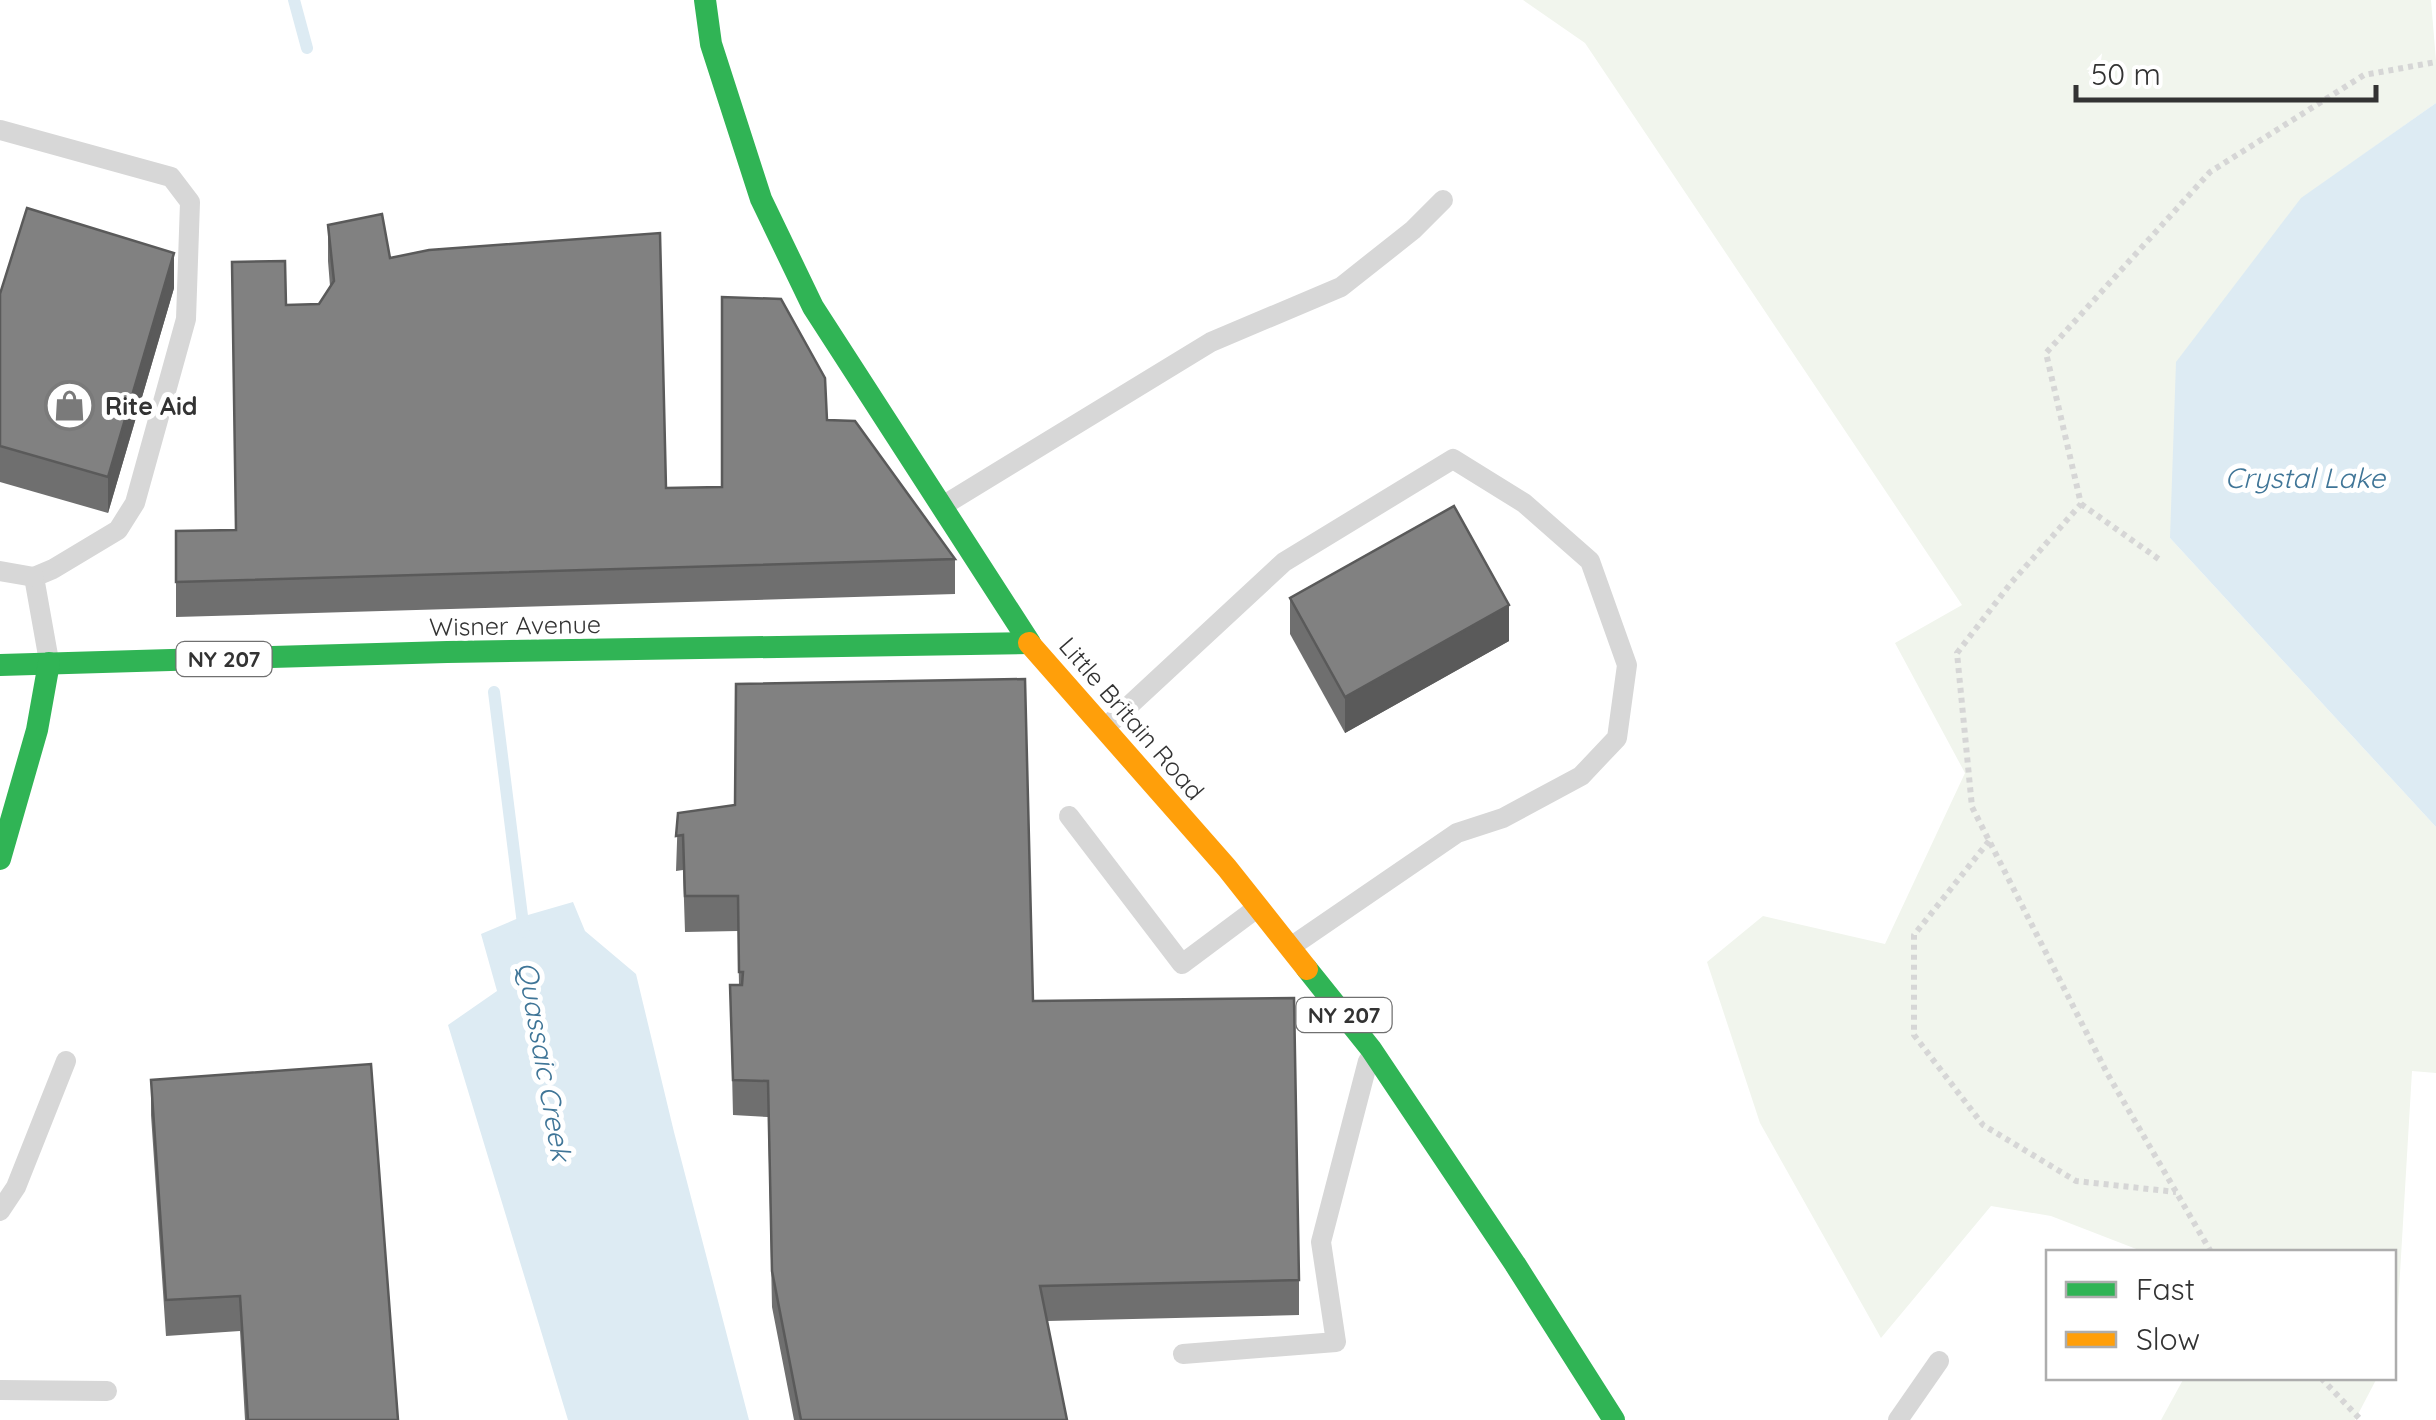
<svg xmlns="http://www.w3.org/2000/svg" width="2436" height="1420" viewBox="0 0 2436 1420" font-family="Quicksand,sans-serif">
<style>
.green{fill:#f1f5ed}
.water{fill:#ddebf3}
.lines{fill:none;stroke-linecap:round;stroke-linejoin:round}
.stream{stroke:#ddebf3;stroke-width:12}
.path{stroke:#d6d6d6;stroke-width:6;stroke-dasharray:5 5;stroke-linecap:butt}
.lane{stroke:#d7d7d7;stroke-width:20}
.fast{stroke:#30b455;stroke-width:22}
.slow{stroke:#ff9f0a;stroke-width:22}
.wall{fill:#6f6f6f}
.shaded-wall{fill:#5a5a5a}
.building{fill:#818181;stroke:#5a5a5a;stroke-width:2.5}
.labels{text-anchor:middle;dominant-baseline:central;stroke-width:10;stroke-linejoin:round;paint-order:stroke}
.shield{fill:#fff;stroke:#707070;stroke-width:2.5}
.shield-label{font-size:22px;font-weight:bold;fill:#333}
.poi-label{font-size:25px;font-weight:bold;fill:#333;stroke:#fff;text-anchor:start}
.street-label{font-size:25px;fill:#333;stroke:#fff}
.water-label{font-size:28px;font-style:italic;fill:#3f7597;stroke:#fff}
</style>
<rect width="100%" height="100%" fill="#fff"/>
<g class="green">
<polygon points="1523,0 2431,0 2436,61 2436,103 2301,199 2170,538 2436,827 2436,1073 2412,1071 2396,1341 2394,1346 2394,1252 2144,1252 2051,1216 1991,1206 1881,1338 1760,1123 1707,962 1763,916 1885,944 1965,773 1895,643 1962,605 1585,43"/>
<polygon points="2184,1378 2377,1378 2355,1420 2161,1420"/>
</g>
<g class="water">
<polygon points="2436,103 2436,827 2170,538 2176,362 2301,198"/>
<polygon points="573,902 585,931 636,974 674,1132 749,1420 568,1420 448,1025 497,991 481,934 521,917"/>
</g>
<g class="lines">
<g class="stream">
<polyline points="294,0 307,48"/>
<polyline points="494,692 524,932"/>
</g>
<g class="path">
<polyline points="2081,504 2160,560"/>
<polyline points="1989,841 1914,935 1914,1035 1983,1125 2076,1181 2176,1192"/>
<polyline points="2211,1252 2107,1073 1972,807 1957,653 2011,583 2081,504 2046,353 2210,172 2364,75 2436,62"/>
<polyline points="2321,1378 2361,1420"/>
</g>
<g class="lane">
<polyline points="0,130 171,177 190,202 186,319 135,503 118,530 53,569 34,577 49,661"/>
<polyline points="944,505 1211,342 1341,287 1413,230 1443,200"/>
<polyline points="0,571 34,577"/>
<polyline points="1106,727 1284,562 1453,459 1524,503 1590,561 1627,665 1617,738 1581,776 1503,818 1457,833 1292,946"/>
<polyline points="1069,816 1182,964 1257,908"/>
<polyline points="0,1211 16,1187 66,1061"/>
<polyline points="1183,1354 1336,1342 1321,1242 1368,1061"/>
<polyline points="0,1390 107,1391"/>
<polyline points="1898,1420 1939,1361"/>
</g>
<g class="fast">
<polyline points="705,0 711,44 761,199 813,307 1030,643"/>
<polyline points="0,665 447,652 1029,643"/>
<polyline points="0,859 37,730 49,663"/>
<polyline points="1307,969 1371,1049 1515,1264 1614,1420"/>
</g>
<polyline class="slow" points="1029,643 1227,868 1307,969"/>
</g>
<g class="wall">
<polygon points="328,225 390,258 666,488 722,487 827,420 955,559 955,594 176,617 176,531 236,530 286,305 319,304 330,286 328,261"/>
<polygon points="174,288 108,513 0,482 0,294"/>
<polygon points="1290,598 1509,641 1345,733 1290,634"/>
<polygon points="678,813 1033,1001 1299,1280 1299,1315 1047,1321 1067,1420 794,1420 772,1307 768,1117 733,1115 730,985 739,985 738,931 685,932 683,870 676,871"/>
<polygon points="151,1080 398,1420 245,1420 240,1331 166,1336 151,1115"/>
</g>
<g class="shaded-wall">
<polygon points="174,253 174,288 108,513 108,477"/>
<polygon points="1509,605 1509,641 1345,733 1345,697"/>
</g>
<g class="building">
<polygon points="27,208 174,253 108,477 0,446 0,294"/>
<polygon points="382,214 390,258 429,250 660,233 666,488 722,487 722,297 781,299 825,378 827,420 855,421 955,559 176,582 176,531 236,530 232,262 285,261 286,305 319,304 334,281 328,225"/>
<polygon points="1454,506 1509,605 1345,697 1290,598"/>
<polygon points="1025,679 1033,1001 1294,998 1299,1280 1040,1286 1067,1420 801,1420 772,1271 768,1081 733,1080 730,985 742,985 743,972 739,972 738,896 685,896 683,835 676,836 678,813 735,805 736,684"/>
<polygon points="371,1064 398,1420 248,1420 240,1296 166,1300 151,1080"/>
</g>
<defs>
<symbol id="shop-ring" viewBox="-11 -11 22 22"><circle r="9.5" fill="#fff" stroke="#7a7a7a" stroke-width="1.5"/><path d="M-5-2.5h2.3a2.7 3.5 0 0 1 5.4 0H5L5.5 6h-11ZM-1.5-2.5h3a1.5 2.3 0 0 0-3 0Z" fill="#7a7a7a"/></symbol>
</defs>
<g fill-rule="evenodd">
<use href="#shop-ring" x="42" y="378" width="55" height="55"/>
</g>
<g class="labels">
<g class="shield">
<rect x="176.5" y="642" width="95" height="34" rx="8"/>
<rect x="1296.5" y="998" width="95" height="34" rx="8"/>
</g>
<g class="shield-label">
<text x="224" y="659">NY 207</text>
<text x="1344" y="1015">NY 207</text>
</g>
<g class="poi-label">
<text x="105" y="405">Rite Aid</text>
</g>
<g class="street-label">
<text transform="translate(515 625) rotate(-1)">Wisner Avenue</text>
<text transform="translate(1132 718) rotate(49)">Little Britain Road</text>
</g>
<g class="water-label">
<text x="2305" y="477">Crystal Lake</text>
<text transform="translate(545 1061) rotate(80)">Quassaic Creek</text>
</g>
</g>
<rect x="2046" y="1250" width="350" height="130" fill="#ffffff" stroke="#adadad" stroke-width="2.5"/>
<rect x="2066" y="1282" width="50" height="15" fill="#30b455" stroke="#adadad" stroke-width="2.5"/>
<text x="2136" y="1300" font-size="30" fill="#333333">Fast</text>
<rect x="2066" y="1332" width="50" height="15" fill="#ff9f0a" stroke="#adadad" stroke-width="2.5"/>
<text x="2136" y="1350" font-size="30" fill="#333333">Slow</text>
<path d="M2076 85v15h300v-15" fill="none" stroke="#333333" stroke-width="5"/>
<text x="2091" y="85" font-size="30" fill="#333333" stroke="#ffffff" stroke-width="8" paint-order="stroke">50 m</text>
</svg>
